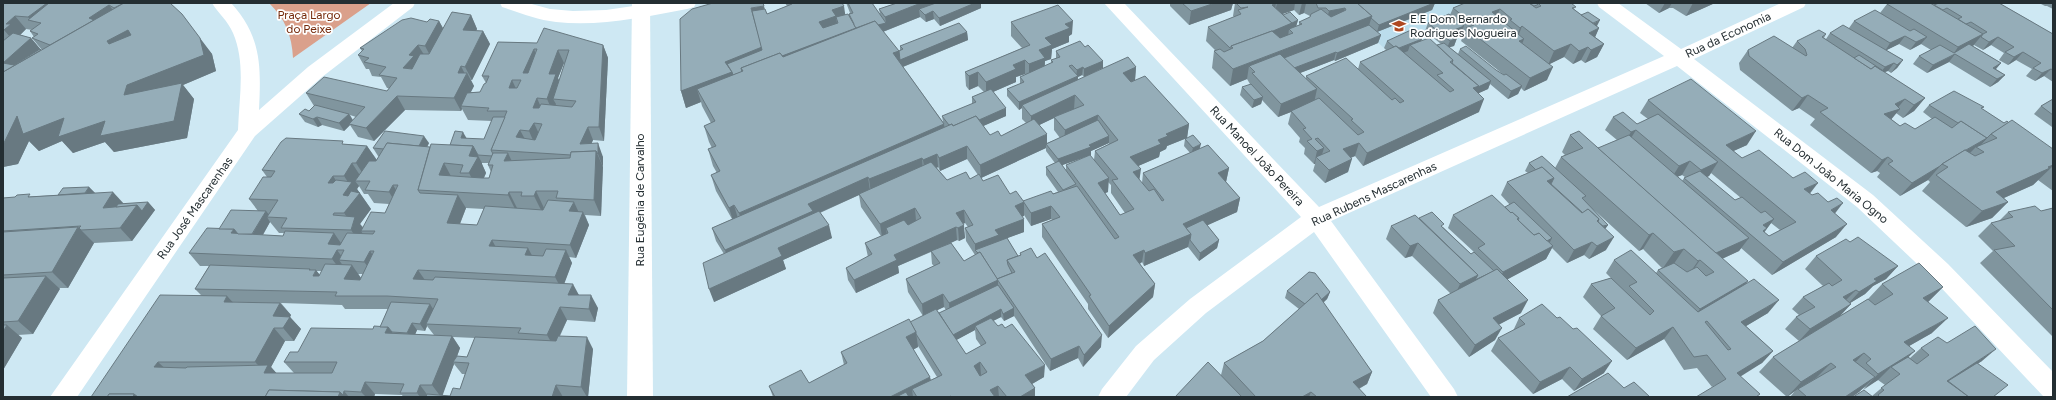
<svg xmlns="http://www.w3.org/2000/svg" width="2056" height="400" viewBox="0 0 2056 400" font-family="Figtree,sans-serif">
<style>
.built{fill:#bbddec}
.green{fill:#daa08b}
.lines{fill:none;stroke-linecap:round;stroke-linejoin:round}
.street{fill:#fff;fill-rule:evenodd}
.secondary{fill:#fff;fill-rule:evenodd}
.wall{fill:#80959e;fill-rule:evenodd}
.shaded-wall{fill:#687981}
.building{fill:#95adb8;stroke:#687981;fill-rule:evenodd}
.labels{text-anchor:middle;dominant-baseline:central;stroke-width:3.5;stroke-linejoin:round;paint-order:stroke}
.park-label{font-size:12px;fill:#752a0b;stroke:#fff}
.poi-label{font-size:12px;fill:#242e32;stroke:#fff;text-anchor:start}
.street-label{font-size:12px;fill:#242e32;stroke:#fff}
</style>
<rect width="100%" height="100%" fill="#cee8f3"/>
<polygon class="built" points="1334,3 1492,3 1384,48"/>
<path class="green" d="M269 3H371L293 58C292 35 285 19 269 3Z"/>
<g class="lines">
<g class="street">
<path d="M212 3H231C262 37 261 67 259 110L308 67 394 3H415L413 7 322 77 255 136 77 397H50L238 130C239 98 246 63 233 33 228 21 218 13 212 3Z"/>
<polygon points="632,3 650,3 653,397 627,397"/>
<polygon points="1104,3 1124,3 1319,207 1664,56 1599,7 1597,3 1618,3 1681,49 1781,3 1806,3 1804,7 1694,59 1873,195 1948,264 2053,372 2053,397 2044,397 1932,278 1857,207 1677,66 1331,221 1454,389 1458,397 1431,397 1314,232 1206,313 1154,360 1126,397 1098,397 1102,389 1136,346 1190,299 1301,217"/>
</g>
<path class="secondary" d="M500 3H528L550 9 573 11 606 10 654 3H696L694 7 687 9C644 17 599 27 556 22 537 20 520 13 502 7Z"/>
</g>
<g class="wall">
<path d="M3 3H170L212 54 216 71 183 85 194 99 187 138 114 152 105 142 73 153 62 141 39 151 29 141 18 164 3 167ZM26 29 32 30 30 31 34 37 32 38 42 50H41L31 38 20 35Z"/>
<path d="M785 3H842L845 15 849 17V14L850 13 847 5 846 3H872L880 14 879 9 897 3H981V8L940 26 934 19 926 22 920 17 883 32 899 51 900 50V46L967 32 968 40 903 67 943 122 942 116 972 104V97L984 92 978 86 969 90 966 86 965 72 1022 48 1011 36V22L1072 34 1069 36V42L1052 49 1051 59 1045 61V66L1051 63V60L1056 59V51L1085 47 1103 61V68L1084 77 1082 75 1078 77V80L1136 67 1135 80 1189 124 1187 138 1167 146 1166 149 1160 152 1159 157 1138 166 1139 180 1142 183 1143 173 1190 153 1184 146 1185 139 1229 168 1226 182 1240 198 1237 212 1207 225 1219 240 1217 248 1199 261 1188 247 1144 266 1142 262 1140 264 1155 284 1153 297 1108 338 1088 309V304L1042 237V224L1052 220 1051 219 1031 226 1024 215 1022 216 1024 232 1007 238 1018 256 1020 255V253L1037 258 1101 347 1083 367 1078 358 1050 371 1014 316 1004 321 1001 317 993 321 1044 377 1032 384 1035 388V397H773L769 386 809 383 844 365 841 352 910 322 923 316 908 292 906 279 934 266 932 264 931 252 898 266 899 273 856 293 848 280 846 268 868 257 865 243 881 236 861 207 859 195 820 213 832 238 783 260 786 269 714 302 724 254 716 241 712 228 732 219 716 191 711 175 717 173 713 166 708 149 712 148 709 142 704 126 711 123 702 106 701 102 686 108 681 91 765 9 767 14 787 6ZM1025 74H1026L1020 77V84L1007 89V96L1019 110 1022 108V119L1026 123 1001 136 990 135 983 126 1006 116 993 92 1016 82V77ZM1054 118V130L1060 138 1047 143 1039 125ZM1109 143V144L1095 151 1094 160 1066 165V170L1062 165 1091 155V151ZM1046 148V151L1055 163 1046 167V175L1058 192 1023 202 1010 194 983 181 981 178ZM967 159 978 175 970 179 947 180 937 168 938 167 940 171ZM1108 182 1111 185V193L1125 213 1120 215 1105 193 1108 192ZM965 223 968 227 965 228 966 241 975 255 964 261 951 243 957 240 959 241 965 238 963 224ZM944 307 946 310 939 313 937 310ZM975 330 976 339 981 346 966 354 956 340ZM918 346 937 377 931 380 930 377 913 350 918 347Z"/>
<polygon points="1170,3 1233,3 1231,10 1189,25 1170,6"/>
<path d="M1235 3H1435L1432 10 1377 32 1381 35 1378 43 1335 61 1334 60 1300 73 1306 79V76L1358 69 1360 62 1386 50 1384 48 1387 41H1421L1437 45 1441 44 1425 31 1428 23 1450 15 1453 8 1465 3H1571L1575 10 1599 28 1595 37 1604 44 1597 57 1585 63 1581 60 1573 64 1564 57 1549 64 1547 80 1524 91 1521 88 1518 94 1508 99 1490 84 1488 89 1478 93 1479 112 1363 166 1355 156 1351 158 1348 172 1325 183 1313 171 1315 164H1314L1304 154 1305 148 1299 142 1300 138 1288 124 1291 112 1278 117 1262 100 1261 104 1252 108 1240 95 1242 87 1250 85V84L1247 79 1230 86 1212 68 1214 51H1216L1206 41 1208 27 1234 17 1233 16ZM1294 10 1299 15 1304 13 1310 16V18L1299 22V25L1296 26 1298 20 1283 15 1282 14ZM1461 32 1464 34 1461 41 1504 75 1460 49 1458 54 1449 47 1454 46 1457 38 1454 36 1461 33Z"/>
<polygon points="1645,3 1715,3 1686,16 1673,8 1669,8 1659,13"/>
<polygon points="1889,3 1999,3 2053,34 2053,82 2044,76 2035,81 2026,76 2032,69 2016,60 2008,65 1999,60 2004,53 1991,45 1983,50 1974,45 1973,46 2001,63 1996,69 2005,75 1998,82 1990,87 1949,62 1927,73 1913,64 1919,56 1931,50 1921,44 1910,50 1899,44 1886,50 1903,60 1897,68 1891,73 1888,71 1884,72 1925,98 1914,111 1903,118 1896,113 1891,119 1900,126 1915,129 1932,119 1923,112 1929,105 1982,109 2004,123 2053,149 2053,191 2038,180 2033,185 2004,198 2008,202 1992,218 1966,227 1922,191 1930,182 1928,180 1900,196 1877,177 1880,173 1877,171 1871,173 1810,125 1815,119 1799,108 1792,111 1740,70 1739,63 1748,50 1792,48 1797,41 1826,34 1824,38 1826,39 1830,33 1849,28 1854,21 1880,13 1887,4"/>
<polygon points="2039,3 2053,3 2053,9 2047,6 2045,6"/>
<path d="M471 15 477 29 476 31H483L490 44 472 80H471L474 86 471 92H480L486 83 482 76 498 42 603 45 608 58 604 141 593 140 591 144 603 157 601 216 585 215 589 225 576 258 569 257 572 263 564 283 579 295 598 308 595 322 567 320 560 336 593 349 588 397H403L402 395 375 394 374 397H91L202 296 195 289 209 266H200L189 253 219 229 258 211 249 199 267 177 262 170 345 144 367 146 377 160 379 156H378L373 148 429 143 427 147H430L450 145 467 139H484L492 121 468 120 462 109 461 111 405 110 374 141 358 137 350 125 344 131 322 125 318 127 305 122 299 114 309 111 314 106 306 93 387 91 389 88H387L381 77 372 76 369 69H366L358 55 362 51 360 48 427 22 439 21 443 28ZM564 63H565L559 81 558 78ZM350 115 356 117 353 120ZM482 163H489L488 165 491 172 489 178H484L486 173 482 164ZM359 186 364 194H368L374 203 389 204 385 213 363 227 360 224 371 209 357 189ZM466 208 484 209 477 225 460 224ZM270 222 279 233H284L283 236 263 235ZM316 271H322L320 275ZM358 274H363L361 278ZM232 302 256 303H233ZM281 303 342 305 345 309H388L380 327 298 352 284 362 294 373H276L271 367 285 341H294L301 329 290 317 291 315ZM427 326 434 335 415 334 417 330 425 331ZM453 337 475 338 467 357 457 356 460 348ZM454 364 462 374H465L460 389 450 396 442 395Z"/>
<polygon points="2053,99 2053,127 2052,127 2034,114 2041,106"/>
<path d="M1648 100 1747 145 1733 151 1742 158 1810 194 1835 213 1836 237 1772 275 1741 248 1739 251 1722 259 1746 284 1768 313 1746 326 1773 351 1762 363 1712 387 1697 368 1684 370 1664 339 1627 360 1593 329 1601 316 1583 297 1591 284 1611 278 1606 273 1614 260 1656 273 1658 270 1662 268 1643 249 1639 251 1593 209 1608 225 1605 229 1606 250 1589 259 1584 255 1567 263 1552 248 1546 259 1507 279 1521 313 1499 324 1495 340 1469 357 1433 313 1438 300 1451 294 1412 256 1405 258 1386 239 1391 226 1419 218 1443 227 1471 254 1474 252 1448 228 1453 215 1505 207 1510 205 1501 195 1507 182 1528 173 1525 171 1529 163 1555 168 1561 157 1565 155 1562 152 1570 135 1598 148 1617 140 1605 130 1613 117 1637 124 1648 119 1640 113ZM1711 173 1741 198 1735 200 1707 177 1709 176ZM1682 175 1685 177 1684 178 1682 181 1677 177ZM1771 223 1780 230 1769 236 1764 232Z"/>
<polygon points="89,187 95,193 124,204 148,202 155,210 132,241 94,243 68,288 60,288 33,334 18,335 22,338 3,370 3,198 58,195"/>
<polygon points="2053,208 2053,337 1980,263 1993,251 1978,236 1991,223 1999,221 2008,212 2041,211"/>
<polygon points="1850,242 1898,266 1886,279 1873,286 1865,294 1850,303 1851,304 1840,316 1868,299 1882,284 1943,287 1928,302 1932,333 1909,346 1908,357 1910,358 1921,348 1947,343 1982,361 1978,363 1993,397 1853,397 1872,396 1885,385 1878,380 1862,389 1859,392 1852,397 1790,397 1795,391 1787,397 1759,372 1773,357 1799,341 1785,329 1796,317 1799,315 1792,309 1803,297 1823,286 1805,269 1816,256"/>
<polygon points="1287,291 1330,292 1327,299 1323,303 1372,372 1367,384 1359,389 1367,397 1175,397 1221,375 1224,363 1263,341 1299,309 1285,298"/>
<polygon points="1519,318 1604,373 1574,391 1562,379 1533,394 1491,351 1498,338 1513,331"/>
</g>
<g class="shaded-wall">
<polygon points="47,3 59,3 41,23 31,21 28,17"/>
<polygon points="921,3 948,3 933,12 934,19 926,22 925,15 919,9 920,17 857,42 743,71 741,68 745,85 697,89 701,102 686,108 681,91 725,62 762,47 886,23 885,17"/>
<polygon points="975,3 981,3 981,8 940,26 939,18"/>
<polygon points="1215,3 1233,3 1231,10 1189,25 1191,11"/>
<polygon points="1276,3 1274,17 1272,5"/>
<polygon points="1277,3 1295,3 1294,10 1274,17"/>
<polygon points="1302,3 1306,3 1304,13 1299,15"/>
<polygon points="1434,3 1435,3 1432,10 1377,32 1379,25"/>
<polygon points="1665,3 1672,3 1669,8 1659,13"/>
<polygon points="1693,3 1715,3 1686,16"/>
<polygon points="109,5 119,18 109,36 89,18"/>
<polygon points="764,6 768,22 755,25 751,8"/>
<polygon points="844,6 846,20 836,17 838,29 821,35 819,22 832,10"/>
<polygon points="1345,8 1341,24 1325,27 1329,11"/>
<polygon points="1500,9 1494,22 1492,12"/>
<polygon points="471,15 477,29 469,44 463,30"/>
<polygon points="15,16 26,29 20,35 16,44 4,30 6,24"/>
<polygon points="1372,16 1367,32 1255,72 1249,66 1247,79 1230,86 1233,69"/>
<polygon points="1298,20 1296,27 1289,29 1288,37 1233,48"/>
<polygon points="1600,20 1596,28 1588,26"/>
<polygon points="439,21 446,34 432,59 425,46"/>
<polygon points="1073,21 1072,34 1069,36 1069,42 1052,49 1051,59 1045,61 1044,71 1029,78 1029,64 1039,50 1045,38 1065,24"/>
<polygon points="1464,26 1461,33 1447,39 1449,32"/>
<polygon points="1522,26 1517,40 1514,41 1520,28"/>
<polygon points="1599,28 1593,42 1589,33"/>
<polygon points="128,30 141,46 109,44 107,41"/>
<polygon points="483,31 490,44 472,80 465,67"/>
<polygon points="967,32 968,40 895,70 893,53 899,51"/>
<polygon points="1983,34 1972,47 1955,54 1949,62 1927,73 1933,65 1952,56 1958,47"/>
<polygon points="1381,35 1378,43 1335,61 1337,53"/>
<polygon points="1905,36 1899,44 1885,51 1890,43"/>
<polygon points="1927,37 1921,44 1910,50 1916,42"/>
<polygon points="1998,37 1991,45 1983,50 1989,42"/>
<polygon points="31,38 42,51 10,94 3,63"/>
<polygon points="200,38 212,54 216,71 183,85 194,99 187,138 114,152 105,142 73,153 62,141 39,151 29,141 18,164 3,167 3,145 17,116 64,118 124,95 127,85"/>
<polygon points="1457,38 1454,46 1447,48 1450,41"/>
<polygon points="1422,39 1419,47 1410,45 1408,51 1394,57 1397,49"/>
<polygon points="1524,39 1519,52 1519,41"/>
<polygon points="1571,44 1564,57 1548,65 1554,51"/>
<polygon points="1604,44 1597,57 1585,63 1591,50"/>
<polygon points="418,45 426,58 421,70 403,68 409,55"/>
<polygon points="603,45 608,58 604,141 599,127"/>
<polygon points="1588,47 1581,60 1573,64 1579,51"/>
<polygon points="534,49 539,63 530,86 523,73"/>
<polygon points="558,50 564,63 558,78 562,87 553,99 556,104 553,112 547,99 549,74"/>
<polygon points="1336,52 1334,60 1287,78 1289,70"/>
<polygon points="2023,52 2016,60 2008,65 2014,57"/>
<polygon points="1025,60 1025,74 1016,77 1016,82 986,95 986,82 1013,65"/>
<polygon points="1903,60 1897,68 1891,73 1897,65"/>
<polygon points="1103,61 1103,68 1084,77 1084,69"/>
<polygon points="1894,63 1888,71 1879,74 1885,67"/>
<polygon points="2001,63 1994,71 1993,68"/>
<polygon points="461,66 466,76 467,73 474,86 463,106 461,106 462,109 461,111 454,98 458,73"/>
<polygon points="1083,67 1082,75 1078,77 1077,84 1022,105 1022,108 1019,110 1019,102 1076,77 1077,70"/>
<polygon points="1136,67 1135,80 1122,86 1123,73"/>
<polygon points="1553,67 1547,80 1524,91 1530,78"/>
<polygon points="2051,69 2044,76 2035,81 2042,73"/>
<polygon points="978,72 978,86 969,90 969,76"/>
<polygon points="2005,75 1998,82 1990,87 1997,79"/>
<polygon points="512,80 518,93 509,88"/>
<polygon points="1491,81 1488,89 1475,95 1473,88"/>
<polygon points="1522,86 1518,94 1508,99 1511,91"/>
<polygon points="1317,89 1314,103 1291,111 1291,112 1278,117 1281,104"/>
<polygon points="1075,95 1074,109 1054,117 1054,118 1031,129 1031,116"/>
<polygon points="1808,95 1799,108 1792,111 1802,98"/>
<polygon points="397,96 405,110 374,141 366,128"/>
<polygon points="1263,97 1261,104 1252,108 1254,100"/>
<polygon points="537,98 543,112 533,108"/>
<polygon points="1925,98 1914,111 1903,118 1914,105"/>
<polygon points="1484,99 1479,112 1363,166 1367,153"/>
<polygon points="1905,99 1896,110 1900,109 1889,122 1884,114 1895,104"/>
<polygon points="1006,108 1006,116 954,139 953,132"/>
<polygon points="349,114 353,121 349,124 350,125 344,131 339,123"/>
<polygon points="1098,115 1097,128 1064,143 1065,130"/>
<polygon points="317,117 322,125 318,127 313,119"/>
<polygon points="534,123 540,136 535,145 529,131"/>
<polygon points="944,124 946,140 744,229 739,213"/>
<polygon points="1189,124 1187,138 1167,146 1166,149 1160,152 1159,157 1129,170 1130,157 1158,140 1166,134"/>
<polygon points="588,127 593,140 587,154 580,144"/>
<polygon points="520,130 527,143 516,137"/>
<polygon points="1636,130 1628,143 1623,145 1631,132"/>
<polygon points="1756,131 1747,145 1718,158 1726,145"/>
<polygon points="463,132 467,139 461,138"/>
<polygon points="1047,134 1047,145 1046,144 1046,148 981,178 980,165"/>
<polygon points="424,136 429,143 421,159 416,151"/>
<polygon points="1109,136 1109,143 1091,151 1091,155 1057,167 1058,159"/>
<polygon points="1987,138 1978,148 1976,147 1968,155 1948,167 1943,164"/>
<polygon points="598,143 603,157 603,167 598,154"/>
<polygon points="1359,143 1355,156 1339,162 1343,149"/>
<polygon points="1201,144 1199,151 1191,155 1193,148"/>
<polygon points="367,146 378,162 367,180 356,163"/>
<polygon points="473,146 482,163 482,164 486,173 478,190 469,173 469,156"/>
<polygon points="967,146 967,159 940,171 939,158"/>
<polygon points="1324,148 1320,161 1316,157 1315,164 1314,164 1317,151"/>
<polygon points="596,151 603,167 601,216 594,200"/>
<polygon points="508,153 516,170 504,161"/>
<polygon points="937,154 938,167 925,173 923,160"/>
<polygon points="1888,157 1877,171 1871,173 1882,160"/>
<polygon points="922,158 923,171 871,193 869,179"/>
<polygon points="1352,159 1348,172 1325,183 1329,170"/>
<polygon points="1690,161 1682,175 1671,179 1679,166"/>
<polygon points="1718,162 1709,176 1693,183 1701,170"/>
<polygon points="352,163 363,180 355,181 359,186 357,189 371,209 360,224 365,231 361,231 365,237 362,246 351,230 353,225 344,213 343,195 350,185 344,176"/>
<polygon points="444,163 453,180 449,192 439,175"/>
<polygon points="2053,165 2053,166 2033,185 1981,208 1996,192"/>
<polygon points="1940,166 1928,180 1900,196 1912,183"/>
<polygon points="1229,168 1226,182 1215,186 1218,173"/>
<polygon points="1141,169 1139,183 1133,172"/>
<polygon points="333,176 344,192 328,183"/>
<polygon points="868,177 870,191 859,194 859,195 814,215 729,263 725,250 808,204"/>
<polygon points="1109,178 1108,192 1097,196 1098,183"/>
<polygon points="1554,178 1547,191 1547,181"/>
<polygon points="1818,183 1808,196 1804,189"/>
<polygon points="393,185 401,198 397,205 389,192"/>
<polygon points="89,187 96,194 84,196"/>
<polygon points="536,191 544,208 542,212 534,196"/>
<polygon points="113,192 125,205 120,212 103,208"/>
<polygon points="509,192 517,208 516,211 508,195"/>
<polygon points="458,195 466,208 455,236 447,223"/>
<polygon points="1240,198 1237,212 1186,235 1183,224"/>
<polygon points="148,202 155,210 132,241 120,228 137,205"/>
<polygon points="574,202 580,215 569,211"/>
<polygon points="1024,202 1024,216 1016,219 1015,206"/>
<polygon points="2008,202 1992,218 1966,227 1982,211"/>
<polygon points="1843,203 1833,216 1831,210"/>
<polygon points="734,205 739,222 734,224 729,208"/>
<polygon points="1051,206 1051,219 1031,226 1031,213"/>
<polygon points="915,208 916,221 888,234 886,228 887,235 882,237 880,224"/>
<polygon points="964,210 965,223 957,226 956,213"/>
<polygon points="266,211 271,217 267,217 270,222 258,243 252,235"/>
<polygon points="583,212 589,225 576,258 570,245"/>
<polygon points="1024,219 1024,232 975,250 975,244 995,230"/>
<polygon points="1774,219 1758,241 1760,234 1754,238 1763,225"/>
<polygon points="1847,224 1836,237 1772,275 1783,262"/>
<polygon points="829,225 832,238 783,260 786,269 714,302 709,289 778,248"/>
<polygon points="964,225 965,238 959,241 958,228"/>
<polygon points="1608,225 1603,232 1599,228"/>
<polygon points="78,227 94,243 68,288 52,272"/>
<polygon points="956,227 957,240 898,266 899,273 856,293 854,280 894,255"/>
<polygon points="234,229 245,242 231,233"/>
<polygon points="334,233 343,246 337,250 345,261 339,260 344,267 342,272 332,259 328,244"/>
<polygon points="1653,233 1643,249 1639,251 1649,235"/>
<polygon points="1191,234 1188,247 1144,266 1145,253"/>
<polygon points="1614,237 1606,250 1589,259 1597,246"/>
<polygon points="1552,238 1548,246 1541,243"/>
<polygon points="1749,238 1739,251 1706,266 1716,253"/>
<polygon points="492,240 499,253 489,246"/>
<polygon points="1219,240 1217,248 1199,261 1200,253"/>
<polygon points="1592,242 1584,255 1567,263 1574,250"/>
<polygon points="1418,243 1412,256 1405,258 1410,246"/>
<polygon points="1553,246 1546,259 1497,285 1503,272"/>
<polygon points="528,248 535,261 525,255"/>
<polygon points="1684,249 1673,265 1663,268 1674,252"/>
<polygon points="566,250 572,263 562,290 555,277"/>
<polygon points="1144,250 1142,262 1132,268 1133,255"/>
<polygon points="370,251 379,264 374,274 364,262"/>
<polygon points="1700,260 1689,276 1687,277 1698,261"/>
<polygon points="352,265 361,278 354,292 344,279"/>
<polygon points="1898,266 1886,279 1873,286 1865,294 1847,305 1859,292 1874,279"/>
<polygon points="310,269 314,275 316,270 326,283 323,289 309,270"/>
<polygon points="418,270 427,283 413,279"/>
<polygon points="1494,271 1454,297 1460,284 1478,275"/>
<polygon points="46,276 60,289 33,334 18,321"/>
<polygon points="998,280 998,292 950,316 949,303"/>
<polygon points="1748,281 1735,297 1688,325 1700,309"/>
<polygon points="573,284 580,297 568,295"/>
<polygon points="1155,284 1153,297 1108,338 1109,326"/>
<polygon points="1943,287 1927,303 1923,298"/>
<polygon points="1856,290 1844,302 1843,297"/>
<polygon points="1330,292 1327,299 1315,310 1318,303"/>
<polygon points="943,294 944,307 923,317 922,304"/>
<polygon points="591,295 598,308 595,322 589,309"/>
<polygon points="227,296 239,309 224,302"/>
<polygon points="1528,300 1521,313 1487,331 1493,318"/>
<polygon points="1779,300 1768,313 1731,335 1741,322"/>
<polygon points="280,303 291,315 290,317 301,329 294,341 273,316"/>
<polygon points="430,304 435,312 426,324 427,326 425,331 420,324"/>
<polygon points="1851,304 1839,317 1799,341 1810,329"/>
<polygon points="560,307 567,320 554,347 547,335"/>
<polygon points="1014,308 1014,316 1004,321 1003,314"/>
<polygon points="1001,309 1001,317 977,329 975,326 975,330 951,343 951,336"/>
<polygon points="1948,318 1932,333 1888,358 1904,342"/>
<polygon points="412,323 417,330 413,340 407,333"/>
<polygon points="7,325 22,338 3,370 3,332"/>
<polygon points="388,327 397,339 385,333"/>
<polygon points="1673,327 1664,339 1627,360 1636,348"/>
<polygon points="274,328 285,341 271,367 280,377 264,373 265,372 255,362"/>
<polygon points="1502,328 1495,340 1469,357 1475,345"/>
<polygon points="916,332 918,347 908,352 906,337"/>
<polygon points="1102,335 1101,347 1083,367 1084,355"/>
<polygon points="452,336 460,348 455,362 453,362 454,364 442,397 441,397 432,385"/>
<polygon points="587,337 593,349 588,397 587,397 581,387"/>
<polygon points="1079,346 1078,358 1050,371 1051,359"/>
<polygon points="1996,349 1982,361 1942,387 1947,381"/>
<polygon points="1773,351 1762,363 1727,385 1737,373"/>
<polygon points="1915,351 1899,366 1891,367 1878,380 1863,390 1878,374"/>
<polygon points="1864,353 1849,369 1853,360"/>
<polygon points="1612,361 1604,373 1574,391 1582,379"/>
<polygon points="158,362 171,374 154,367"/>
<polygon points="980,362 981,375 975,378 974,366"/>
<polygon points="1831,363 1816,378 1798,389 1795,391 1787,397 1801,382"/>
<polygon points="1045,365 1044,377 1025,388 1025,375"/>
<polygon points="1570,367 1562,379 1533,394 1540,382"/>
<polygon points="1372,372 1367,384 1348,394 1353,382"/>
<polygon points="930,377 932,392 912,389 913,397 890,397"/>
<polygon points="1875,377 1859,392 1852,397 1845,397"/>
<polygon points="365,382 375,394 374,397 366,397 361,392"/>
<polygon points="420,385 429,397 420,397 417,393"/>
<polygon points="556,385 563,397 552,397"/>
<polygon points="998,386 999,397 990,397 990,390"/>
<polygon points="1035,388 1035,397 1020,397"/>
<polygon points="344,391 349,397 338,397 340,392"/>
<polygon points="1311,392 1309,397 1302,397"/>
<polygon points="134,394 138,397 133,397"/>
</g>
<g class="building">
<polygon points="3,3 47,3 28,17 15,16 6,24 11,24 4,30 3,30"/>
<polygon points="49,3 124,3 114,8 109,5 89,18 94,20 50,45 32,38 38,34 30,31 41,23 28,20"/>
<path d="M124 3H170L182 14 200 38 204 55 127 85 124 95 182 83 174 121 100 136 105 121 58 137 64 118 23 134 17 116 3 145V72ZM128 30 131 35 109 44 107 41Z"/>
<polygon points="713,3 763,3 764,6 751,8 762,47 725,62 732,72 681,91 680,19 692,9"/>
<polygon points="791,3 842,3 844,6 832,10 836,16 819,22 823,28 838,23 836,17 848,14 856,28 782,56 780,53 741,68 742,72 733,75 732,72 727,64 762,50 752,11 765,9 767,14 792,4"/>
<polygon points="848,3 872,3 886,23 878,25 875,21 856,28 854,25 854,24 849,14 853,13"/>
<polygon points="897,3 921,3 885,17 879,9"/>
<polygon points="936,3 975,3 939,18 933,11 925,15 919,9"/>
<polygon points="1182,3 1215,3 1191,11"/>
<polygon points="1236,3 1276,3 1272,5 1292,23 1273,31 1272,31 1231,46 1231,48 1230,48 1208,27 1241,14 1238,10 1248,7 1241,8"/>
<polygon points="1316,3 1357,3 1372,16 1233,69 1214,51 1220,49 1224,52 1233,48 1231,46 1272,31 1280,38 1293,33 1289,29 1302,24 1299,22 1310,17 1311,14 1321,9 1331,17 1346,10 1345,8 1329,11 1326,8 1318,8"/>
<polygon points="1357,3 1434,3 1379,25 1371,18 1372,16"/>
<polygon points="1465,3 1529,3 1536,8 1541,6 1538,3 1571,3 1576,7 1572,8 1599,28 1589,33 1604,44 1591,50 1588,47 1579,51 1571,44 1554,51 1522,26 1520,28 1510,20 1512,19 1500,9 1492,12 1524,39 1519,41 1553,67 1530,78 1466,28 1474,25 1453,8"/>
<polygon points="1529,3 1539,3 1537,5 1534,6"/>
<polygon points="1889,3 1930,3 1983,34 1958,47 1887,4"/>
<polygon points="1938,3 1999,3 2053,34 2053,70 2051,69 2042,73 2033,68 2041,63 2023,52 2014,57 2005,52 2014,47 1998,37 1989,42 1981,37 1983,34 1987,32 1971,22 1966,24 1958,19 1962,17 1947,8 1943,10 1934,5 1939,3"/>
<polygon points="1058,5 1073,21 1065,24 1070,28 1045,38 1052,45 1039,50 1045,58 1029,64 1025,60 1013,65 1016,69 986,82 978,72 969,76 965,72 1030,45 1011,22"/>
<polygon points="1875,10 1910,31 1914,29 1927,37 1916,42 1905,36 1890,43 1854,21"/>
<polygon points="452,12 471,15 463,30 483,31 465,67 461,66 458,73 467,73 454,98 397,96 366,128 349,124 365,107 306,93 324,77 387,91 397,78 379,75 386,67 364,62 369,58 358,55 364,49 360,48 402,20 411,18 427,22 430,19 439,21 425,46 418,45 409,55 414,56 403,68 412,69 420,54 429,54"/>
<polygon points="1290,12 1298,20 1292,23 1283,15"/>
<polygon points="1588,12 1600,20 1593,23 1581,15"/>
<polygon points="1449,14 1464,26 1449,32 1457,38 1450,41 1428,23"/>
<polygon points="875,21 899,51 893,53 944,124 739,213 734,205 729,208 711,175 720,171 708,149 716,146 704,126 715,121 697,89 743,71 741,68 780,53 783,57"/>
<polygon points="959,23 967,32 900,60 899,51 903,49 900,46"/>
<polygon points="1369,25 1381,35 1337,53 1336,52 1294,68 1284,58"/>
<polygon points="1843,25 1903,60 1897,65 1894,63 1885,67 1830,33"/>
<path d="M544 28 603 45 599 127H588L580 144 598 143V154L596 151 571 152V155L491 150 507 111H487L489 108 461 106 467 93 480 92 484 84 486 83 489 76H482L498 42 537 43ZM534 49H537L528 73H523ZM558 50H569L553 99 576 101 572 107 541 104 539 108H533L537 98 547 99 556 74H549ZM512 80H521L517 88H509ZM534 123 542 124 535 140 516 137 520 130 529 131Z"/>
<polygon points="1411,30 1422,39 1399,48 1396,46 1394,47 1387,41"/>
<polygon points="1819,30 1826,34 1822,37 1871,69 1875,66 1925,98 1914,105 1905,99 1895,104 1900,109 1884,114 1900,126 1905,123 1915,129 1935,117 1952,128 1961,121 1987,138 1966,150 1965,150 1942,164 1940,166 1912,183 1888,164 1893,161 1888,157 1882,160 1820,112 1828,108 1808,95 1802,98 1749,56 1748,50 1774,36 1806,56 1807,55 1805,49 1797,41"/>
<polygon points="13,33 31,38 3,63 14,65 40,49 41,50 3,72 3,41"/>
<polygon points="1429,38 1453,60 1450,62 1479,86 1473,88 1484,99 1367,153 1359,143 1343,149 1352,159 1329,170 1316,157 1330,151 1318,138 1315,139 1324,148 1317,151 1307,141 1312,139 1303,129 1306,128 1291,111 1319,98 1358,135 1364,132 1351,120 1353,119 1306,76 1346,58 1392,100 1395,98 1400,103 1404,101 1360,62 1396,46 1450,92 1454,90 1437,75 1443,73 1410,45"/>
<polygon points="1080,41 1085,47 1088,45 1103,61 1084,69 1083,67 1077,70 1072,65 1069,66 1078,76 1019,102 1007,89 1024,82 1020,77 1053,62 1051,60 1060,57 1056,51"/>
<polygon points="1444,43 1491,81 1478,87 1479,86 1452,63 1453,60 1437,45"/>
<polygon points="1969,44 2001,63 1993,68 2005,75 1997,79 1955,54 1933,65 1919,56 1940,45 1954,53"/>
<polygon points="1466,46 1496,70 1504,75 1506,74 1522,86 1511,91 1460,49"/>
<polygon points="1280,54 1317,89 1281,104 1252,73 1255,72 1249,66"/>
<polygon points="1859,55 1882,70 1881,70 1875,66 1871,69 1854,58"/>
<polygon points="1128,57 1136,67 1123,73 1131,82 1145,76 1189,124 1166,134 1168,136 1158,140 1161,144 1130,157 1141,169 1133,172 1149,191 1154,189 1162,201 1164,200 1143,173 1208,145 1229,168 1218,173 1240,198 1183,224 1191,234 1145,253 1144,250 1133,255 1155,284 1109,326 1089,296 1091,295 1042,224 1060,217 1051,206 1031,213 1023,201 1051,191 1053,194 1077,186 1115,239 1119,237 1066,165 1090,155 1109,178 1098,183 1120,215 1134,209 1112,180 1118,179 1095,151 1118,140 1098,115 1065,130 1054,117 1084,105 1075,95 1031,116 1022,105"/>
<polygon points="1691,79 1756,131 1726,145 1742,158 1759,150 1793,178 1805,172 1818,183 1804,189 1812,195 1818,193 1828,202 1837,198 1843,203 1831,210 1847,224 1783,262 1684,178 1700,171 1735,200 1742,197 1761,213 1765,211 1774,219 1763,225 1767,228 1763,231 1769,236 1796,222 1648,100"/>
<polygon points="1251,84 1263,97 1254,100 1242,87"/>
<polygon points="991,89 1006,108 979,120 976,116 953,126 952,124 949,125 942,116 976,102 972,97"/>
<polygon points="1954,91 1984,107 1981,108 2004,123 2007,121 2009,123 1991,134 1982,143 1987,138 1961,121 1958,123 1929,105"/>
<polygon points="2053,99 2053,115 2041,106"/>
<polygon points="315,105 349,114 339,123 317,117 313,119 299,114 305,109 309,111"/>
<polygon points="1623,112 1637,124 1658,114 1718,162 1701,170 1690,161 1679,166 1636,130 1631,132 1613,117"/>
<polygon points="976,116 990,135 998,131 1001,136 1034,119 1047,134 980,165 967,146 939,158 937,154 923,160 922,158 869,179 868,177 808,204 813,211 725,250 712,228 945,127 952,124 953,126"/>
<polygon points="493,117 505,117 491,150 493,154 492,156 478,155 473,146 450,145 455,131 463,132 461,138 484,139"/>
<polygon points="1098,120 1109,136 1089,145 1091,147 1058,159 1046,144"/>
<polygon points="2012,120 2053,149 2053,165 2048,167 2050,168 1996,192 2008,202 1982,211 1936,175 1948,167 1942,164 1965,150 1975,156 1984,152 1976,147 1997,138 1991,134"/>
<polygon points="385,131 424,136 419,146 387,143 384,149 373,148"/>
<polygon points="1579,131 1748,281 1700,309 1658,270 1674,263 1687,272 1697,267 1706,276 1714,272 1700,260 1698,261 1684,249 1674,252 1653,233 1649,235 1561,157 1583,148 1570,135"/>
<polygon points="1193,135 1201,144 1193,148 1185,139"/>
<polygon points="1629,135 1749,238 1716,253 1598,148"/>
<polygon points="286,138 343,141 342,144 367,146 356,163 352,163 344,176 333,176 328,183 333,183 336,180 352,182 343,195 348,196 351,191 360,193 344,213 334,213 333,215 355,217 351,230 281,228 287,218 267,217 278,200 249,199 263,177 271,177 275,171 262,170 281,142"/>
<polygon points="387,143 430,147 418,190 420,193 458,195 447,223 477,225 485,206 543,210 548,200 574,202 569,211 583,212 570,245 492,240 489,246 528,248 525,255 543,256 546,249 566,250 555,277 418,270 413,279 433,280 435,277 573,284 568,295 591,295 589,309 560,307 547,335 518,333 521,328 426,324 438,299 387,296 335,296 337,292 195,289 210,265 310,269 309,270 316,270 313,276 319,276 325,264 352,265 344,279 360,280 374,251 370,251 364,262 339,260 344,250 337,250 332,259 189,253 207,228 234,229 231,233 283,236 285,231 334,233 328,244 340,245 347,233 373,234 375,231 361,231 371,212 385,213 398,185 393,185 389,192 365,190 370,181 355,181 369,161 376,161"/>
<polygon points="431,144 473,146 469,156 478,157 469,173 460,173 463,165 444,163 439,175 482,178 489,178 493,165 488,165 493,153 508,153 504,161 570,158 571,152 596,151 594,200 556,198 558,191 536,191 534,196 521,196 522,192 509,192 508,195 418,190"/>
<polygon points="1542,156 1586,196 1582,198 1608,225 1603,226 1598,222 1599,219 1588,209 1583,213 1551,184 1554,178 1542,167 1536,170 1529,163"/>
<polygon points="1059,161 1076,184 1063,190 1046,167"/>
<polygon points="931,162 947,180 966,172 970,179 979,174 983,181 998,175 1010,194 1016,191 1024,202 1015,206 1024,219 995,230 999,235 975,244 965,228 973,225 964,210 956,213 964,225 958,228 956,227 894,255 897,260 854,280 846,268 872,254 865,243 888,233 886,228 904,220 908,225 921,218 915,208 880,224 859,194"/>
<polygon points="1542,167 1554,178 1547,181 1582,213 1588,209 1599,219 1597,221 1614,237 1597,246 1592,242 1574,250 1507,182"/>
<polygon points="89,187 85,193 58,195 63,188"/>
<polygon points="113,192 103,208 137,205 120,228 81,230 79,228 81,226 3,231 3,198 15,197 17,195 30,194 28,197"/>
<polygon points="1492,195 1511,213 1512,212 1519,218 1517,219 1534,235 1539,233 1553,246 1503,272 1478,248 1485,244 1453,215"/>
<polygon points="148,202 142,211 137,205 116,207 118,204"/>
<polygon points="1514,202 1552,238 1547,241 1539,233 1534,235 1518,220 1519,218 1512,212 1511,213 1505,207"/>
<polygon points="2035,206 2041,211 2053,208 2053,310 1994,250 2015,246 1991,223 2013,217 2008,212"/>
<polygon points="231,210 266,211 252,234 238,234 234,229 219,229"/>
<polygon points="819,211 829,225 778,248 782,256 709,289 703,263"/>
<polygon points="1432,212 1444,224 1441,226 1471,254 1474,252 1494,271 1475,280 1478,275 1419,218"/>
<polygon points="1415,215 1478,275 1460,284 1418,243 1410,246 1391,226"/>
<polygon points="1203,220 1219,240 1200,253 1190,240 1191,234 1186,228"/>
<polygon points="78,227 52,272 3,275 3,232"/>
<polygon points="1858,237 1898,266 1874,279 1877,281 1859,292 1856,290 1843,297 1851,304 1810,329 1796,317 1815,307 1803,297 1829,283 1832,286 1842,280 1816,256 1846,239 1850,242"/>
<polygon points="1007,238 1018,256 1007,260 1008,265 1012,273 997,279 980,252 978,253 975,250"/>
<polygon points="951,243 964,261 980,252 998,280 949,303 943,294 922,304 906,279 940,263 931,251"/>
<polygon points="1031,248 1037,258 1045,253 1102,335 1084,355 1079,346 1051,359 997,279 1015,272 1007,260 1021,255 1020,253"/>
<path d="M1631 250 1698 312 1754 279 1779 300 1741 322 1773 351 1737 373 1760 394 1756 397H1696L1726 379 1707 355 1694 357 1673 327 1636 348 1601 316 1615 308 1591 284 1611 278 1650 315 1654 311 1629 286 1637 282 1614 260ZM1707 321 1731 349 1728 350 1705 322Z"/>
<polygon points="1919,263 1943,287 1923,298 1948,318 1904,342 1915,351 1878,374 1866,363 1871,359 1864,353 1853,360 1875,377 1845,397 1807,397 1798,389 1836,367 1831,363 1801,382 1773,357 1868,299 1875,305 1893,294 1882,284"/>
<polygon points="1497,269 1528,300 1493,318 1502,328 1475,345 1438,300"/>
<polygon points="1309,272 1315,273 1330,292 1321,300 1317,293 1305,304 1287,291"/>
<polygon points="46,276 18,321 3,322 3,278"/>
<polygon points="998,285 1014,308 1003,314 1001,309 953,335 939,313"/>
<polygon points="1317,293 1372,372 1353,382 1367,397 1317,397 1311,392 1302,397 1256,397 1224,363 1263,341"/>
<polygon points="160,295 227,296 224,302 280,303 273,316 290,317 283,328 274,328 255,362 158,362 154,367 186,368 187,367 268,365 264,373 332,373 337,362 284,362 290,352 298,352 311,328 373,329 374,326 388,327 385,333 452,336 432,385 420,385 417,393 400,393 404,384 365,382 361,392 344,391 343,395 340,392 269,390 265,397 138,397 134,394 109,394 108,397 91,397"/>
<polygon points="391,302 430,304 420,324 412,323 407,333 392,332 388,327 380,327"/>
<polygon points="1542,304 1557,318 1560,317 1573,329 1577,328 1612,361 1582,379 1570,367 1540,382 1498,338 1525,324 1519,318"/>
<path d="M936 309 966 354 986 343 975 326 991 318 998 326 1002 324 1005 328 1012 324 1045 365 1025 375 1035 388 1020 397H1007L998 386 990 390 995 397H952L951 396 949 397H917L912 389 942 375 916 334V332L910 322ZM980 362 987 372 980 376 974 366Z"/>
<polygon points="909,319 916,332 906,337 930,377 890,397 775,397 769,386 801,370 809,383 847,363 841,352"/>
<polygon points="3,325 7,325 3,332"/>
<polygon points="1975,326 1996,349 1947,381 1969,397 1880,397 1878,395 1884,390 1881,388 1900,374 1891,367 1908,357 1917,364 1929,355 1921,348 1938,337 1947,343"/>
<polygon points="558,336 587,337 581,387 556,385 552,397 426,397 427,394 450,396 453,388 460,389 469,363 453,362 457,356 467,357 475,337 556,341"/>
<polygon points="1208,362 1242,397 1175,397"/>
<polygon points="1977,363 2008,385 1993,397 1969,397 1948,381"/>
<polygon points="1608,373 1624,388 1634,382 1650,397 1567,397"/>
<polygon points="269,390 340,392 338,397 265,397"/>
<polygon points="1864,390 1873,397 1853,397"/>
<polygon points="906,392 909,397 896,397"/>
<polygon points="109,394 134,394 133,397 107,397"/>
</g>
<defs>
<symbol id="school-bare" viewBox="-9 -9 18 18"><path d="M0-5L7-2L0 1L-7-2ZM-4 1L0 2.5L4 1V4Q0 6-4 4Z" fill="#af4821" stroke="#fff" stroke-width="2.5" paint-order="stroke"/></symbol>
</defs>
<g fill-rule="evenodd">
<use href="#school-bare" x="1389" y="16" width="20" height="20"/>
</g>
<g class="labels">
<g class="park-label">
<text x="309" y="15">Praça Largo<tspan x="309" dy="14">do Peixe</tspan></text>
</g>
<g class="poi-label">
<text x="1410" y="19">E.E Dom Bernardo<tspan x="1410" dy="14">Rodrigues Nogueira</tspan></text>
</g>
<g class="street-label">
<text transform="translate(1728 35) rotate(-25)">Rua da Economia</text>
<text transform="translate(1257 156) rotate(47)">Rua Manoel João Pereira</text>
<text transform="translate(1831 176) rotate(39)">Rua Dom João Maria Ogno</text>
<text transform="translate(1374 194) rotate(-25)">Rua Rubens Mascarenhas</text>
<text transform="translate(640 200) rotate(-90)">Rua Eugênia de Carvalho</text>
<text transform="translate(195 208) rotate(-55)">Rua José Mascarenhas</text>
</g>
</g>
<rect width="2056" height="400" fill="none" stroke="#242e32" stroke-width="8"/>
</svg>
